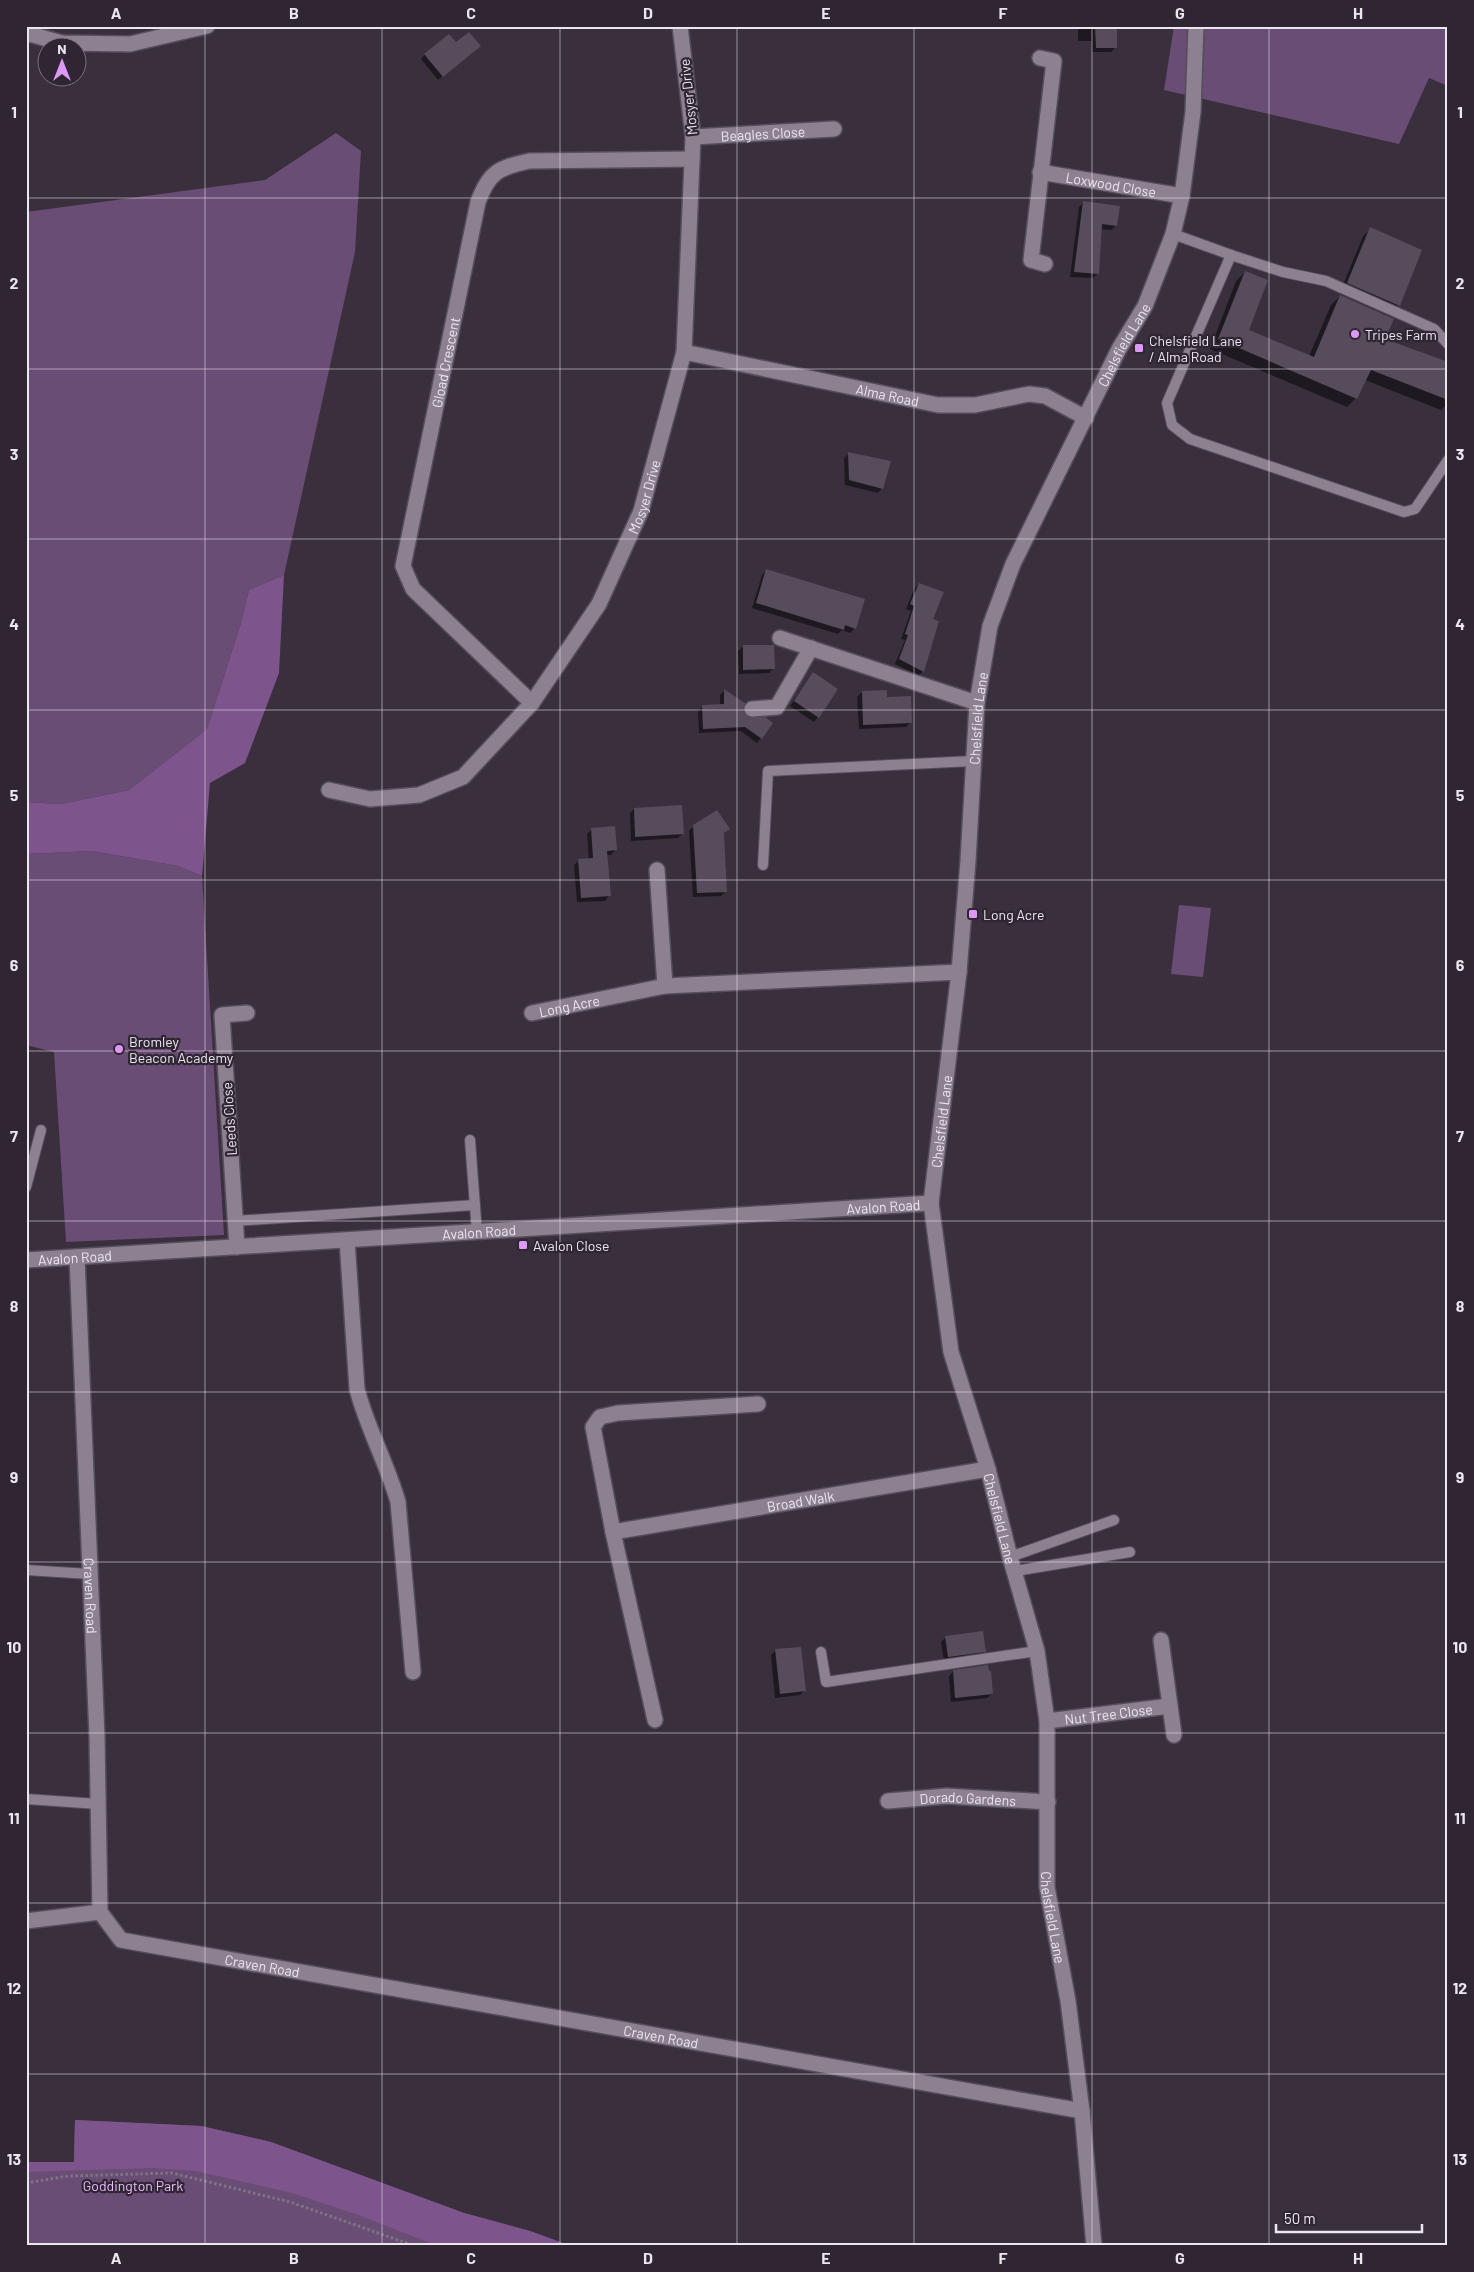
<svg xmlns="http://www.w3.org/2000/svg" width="1474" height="2272" viewBox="0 0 1474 2272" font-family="Barlow,sans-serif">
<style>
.green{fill:#6a4d75}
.forest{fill:#7e548d}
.shadow{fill:#0007}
.building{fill:#574c5b}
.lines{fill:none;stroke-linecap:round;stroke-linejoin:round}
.lane-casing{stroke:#554d59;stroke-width:12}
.street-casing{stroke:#554d59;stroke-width:18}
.secondary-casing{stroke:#554d59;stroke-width:18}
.path{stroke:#7d7581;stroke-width:3;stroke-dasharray:2.5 2.5;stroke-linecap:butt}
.lane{stroke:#8c8091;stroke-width:10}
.street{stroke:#8c8091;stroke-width:15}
.secondary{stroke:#8c8091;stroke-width:15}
.grid{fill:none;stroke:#ece6ef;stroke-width:1;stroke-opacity:0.55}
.poi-dot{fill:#dc99f4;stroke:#2f2533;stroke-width:2}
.labels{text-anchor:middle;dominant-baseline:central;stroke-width:4.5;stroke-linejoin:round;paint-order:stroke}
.street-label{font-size:14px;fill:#ece6ef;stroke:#2f2533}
.poi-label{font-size:14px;fill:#ece6ef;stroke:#2f2533;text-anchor:start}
.park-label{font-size:14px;fill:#edbcff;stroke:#2f2533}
.neatline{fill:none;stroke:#ece6ef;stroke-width:2}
.grid-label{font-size:16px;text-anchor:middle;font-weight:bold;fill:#ece6ef}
</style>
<rect width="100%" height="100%" fill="#392f3d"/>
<g class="green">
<polygon points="438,26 603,26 583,29 446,29"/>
<polygon points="1174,26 1448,26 1448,86 1429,78 1399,144 1164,90"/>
<polygon points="336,133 361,151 355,252 284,575 249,590 241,623 207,729 129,790 61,804 26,802 26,212 265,180"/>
<polygon points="92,851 178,866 202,876 224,1235 66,1242 54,1052 26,1045 26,854"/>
<polygon points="1179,905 1211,908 1203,977 1171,974"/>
<polygon points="75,2120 201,2126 271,2142 464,2213 530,2231 571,2246 26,2246 26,2162 74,2162"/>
</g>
<g class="forest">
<polygon points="284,575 279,673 245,763 210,783 202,876 178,866 92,851 26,854 26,802 61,804 129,790 207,729 241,623 249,590"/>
<polygon points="75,2120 201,2126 271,2142 464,2213 530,2231 571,2246 438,2246 361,2216 292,2193 196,2171 153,2168 26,2172 26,2162 74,2162"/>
</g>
<g class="shadow">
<polygon points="1078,26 1115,26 1116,47 1111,52 1092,52 1092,41 1078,41"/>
<polygon points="456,44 475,51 438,80 421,59 425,54"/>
<polygon points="1083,203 1116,226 1111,230 1100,229 1098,273 1093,278 1070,277 1079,207"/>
<polygon points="1371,229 1420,251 1398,305 1391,313 1341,290 1363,236"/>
<polygon points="1245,272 1247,330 1309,356 1331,305 1340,296 1383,340 1448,364 1448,403 1441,410 1365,380 1356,398 1347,407 1210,349 1236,281"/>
<polygon points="849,454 882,488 878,493 845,485 844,458"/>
<polygon points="767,570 855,628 850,633 842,630 838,634 752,608 762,575"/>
<polygon points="919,584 931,620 923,671 919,676 895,664 905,640 901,639 911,611 906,609 914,589"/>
<polygon points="743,647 774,668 769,673 739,674 738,651"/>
<polygon points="813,674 818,717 814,722 790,706"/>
<polygon points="724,691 743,704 741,710 747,718 772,723 757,743 741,731 699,733 698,711 703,706 720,706 720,695"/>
<polygon points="862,692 911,722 906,727 859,729 857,697"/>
<polygon points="634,809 683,833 678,838 631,841 630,813"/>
<polygon points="694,826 728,829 723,834 726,891 721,896 693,897 689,831"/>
<polygon points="591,830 615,850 611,855 606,855 609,896 605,901 577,902 574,865 579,860 589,860 587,834"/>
<polygon points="945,1638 985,1651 980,1656 944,1661 941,1642"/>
<polygon points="775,1651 805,1690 800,1695 775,1698 771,1655"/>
<polygon points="953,1672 992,1694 987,1698 951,1702 949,1676"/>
</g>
<g class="building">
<polygon points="1095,26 1117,26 1117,48 1096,48"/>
<polygon points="469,32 481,46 443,77 424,54 449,34 456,42"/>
<polygon points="1083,201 1120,206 1117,226 1102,224 1099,274 1074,272"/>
<polygon points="1370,227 1422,250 1400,306 1347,283"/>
<polygon points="1245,271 1268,280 1249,330 1314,357 1340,295 1394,319 1385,339 1448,362 1448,400 1371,370 1357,399 1218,339"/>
<polygon points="848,452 891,461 883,489 849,480"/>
<polygon points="766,569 865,599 856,629 845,625 844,630 756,603"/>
<polygon points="919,583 944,592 933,619 939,621 924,672 899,659 908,635 905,634 914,606 910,604"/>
<polygon points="743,645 774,645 775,669 743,670"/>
<polygon points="813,672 838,689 819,718 794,701"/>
<polygon points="724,689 745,703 743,710 748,717 765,717 773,723 762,739 745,727 703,729 702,705 724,704"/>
<polygon points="887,690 887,697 911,696 912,723 863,725 862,691"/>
<polygon points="682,805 684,834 635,837 634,808"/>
<polygon points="717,810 730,829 724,833 727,892 697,893 693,825"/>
<polygon points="615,826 617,850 607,851 611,896 581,898 578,859 593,858 591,828"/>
<polygon points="983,1631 986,1652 948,1657 945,1636"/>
<polygon points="801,1647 806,1691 780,1694 775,1649"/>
<polygon points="988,1665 989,1671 991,1671 993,1694 955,1698 953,1670"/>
</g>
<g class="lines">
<defs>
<g id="lane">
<polyline points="1173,234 1231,255 1167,403 1172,425 1190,439 1404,512 1415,509 1448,460"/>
<polyline points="1231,255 1283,272 1326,281 1434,329 1448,344"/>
<polyline points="763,865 768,771 973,761"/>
<polyline points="470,1140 477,1233"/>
<polyline points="26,1187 41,1130"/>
<polyline points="235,1221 475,1205"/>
<polyline points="1010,1557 1114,1520"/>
<polyline points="26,1570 90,1574"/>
<polyline points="1015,1571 1130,1552"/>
<polyline points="821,1652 826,1682 1037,1651"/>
<polyline points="26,1799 98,1804"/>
</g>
<g id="street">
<polyline points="26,33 62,43 130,44 207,26"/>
<polyline points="1040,58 1054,61 1031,260 1045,264"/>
<path id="s1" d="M693 137 834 129"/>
<path id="s2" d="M1040 172 1182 196"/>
<path id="s3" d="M684 352 938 405H975L1029 394 1045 396 1086 418"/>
<polyline points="780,638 977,703"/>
<path id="s4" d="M532 703 413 589 403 566 478 202C489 172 498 168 529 161L692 159"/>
<polyline points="752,709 777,707 811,648"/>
<path id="s5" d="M329 790 370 799 419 795 463 777 532 703 599 604 641 511 684 352 693 137 680 26"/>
<polyline points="657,870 665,986"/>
<path id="s6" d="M532 1013 665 986 959 972"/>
<path id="s7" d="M931 1203 951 1352 988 1469 1010 1557 1037 1651 1047 1721V1887L1068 2001 1082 2111 1094 2246"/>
<path d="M347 1240 357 1389C367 1428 387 1463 398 1502L413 1672"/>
<polyline points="237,1247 222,1015 247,1013"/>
<path id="s8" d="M77 1257 97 1737 100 1912 121 1940 1082 2111"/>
<path id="s9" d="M613 1532 988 1469"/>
<polyline points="1161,1640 1174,1735"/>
<polyline points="655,1720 613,1532 593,1427 600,1417 618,1413 758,1404"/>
<path id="s10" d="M1047 1721 1170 1706"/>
<path id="s11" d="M888 1801 947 1796 1048 1802"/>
<polyline points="26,1921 100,1912"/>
</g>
<g id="secondary">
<path id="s12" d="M26 1260 931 1203 959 972 968 861 977 703 990 626 1013 564 1119 349 1145 306 1173 234 1182 196 1193 112 1196 26"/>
</g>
</defs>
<use href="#lane" class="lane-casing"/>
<use href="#street" class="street-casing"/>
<use href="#secondary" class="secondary-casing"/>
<polyline class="path" points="26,2183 68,2176 172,2173 290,2202 415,2246"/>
<use href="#lane" class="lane"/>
<use href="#street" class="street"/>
<use href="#secondary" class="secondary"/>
</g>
<path class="grid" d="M205 26V2246M382 26V2246M560 26V2246M737 26V2246M914 26V2246M1092 26V2246M1269 26V2246M26 198H1448M26 369H1448M26 539H1448M26 710H1448M26 880H1448M26 1051H1448M26 1221H1448M26 1392H1448M26 1562H1448M26 1733H1448M26 1903H1448M26 2074H1448"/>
<g class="poi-dot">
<circle cx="1355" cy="334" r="5"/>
<rect x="1134" y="343" width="10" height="10" rx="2.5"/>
<rect x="968" y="909" width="10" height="10" rx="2.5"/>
<circle cx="119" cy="1049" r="5"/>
<rect x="518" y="1240" width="10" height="10" rx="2.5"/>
</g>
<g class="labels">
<g class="street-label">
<text transform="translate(688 97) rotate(-96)">Mosyer Drive</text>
<text stroke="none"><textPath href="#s1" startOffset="70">Beagles Close</textPath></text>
<text stroke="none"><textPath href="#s2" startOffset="72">Loxwood Close</textPath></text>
<text stroke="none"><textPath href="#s12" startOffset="1799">Chelsfield Lane</textPath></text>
<text stroke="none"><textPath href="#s4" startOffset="398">Gload Crescent</textPath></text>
<text stroke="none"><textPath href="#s3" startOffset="208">Alma Road</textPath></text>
<text stroke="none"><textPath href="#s5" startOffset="476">Mosyer Drive</textPath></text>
<text stroke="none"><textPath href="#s12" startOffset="1394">Chelsfield Lane</textPath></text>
<text stroke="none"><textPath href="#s6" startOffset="38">Long Acre</textPath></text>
<text transform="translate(229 1119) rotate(-94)">Leeds Close</text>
<text stroke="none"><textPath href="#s12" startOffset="989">Chelsfield Lane</textPath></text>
<text stroke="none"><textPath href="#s12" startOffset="859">Avalon Road</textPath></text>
<text stroke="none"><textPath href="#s12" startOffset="454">Avalon Road</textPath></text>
<text stroke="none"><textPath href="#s12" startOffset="49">Avalon Road</textPath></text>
<text stroke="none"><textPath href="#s9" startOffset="190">Broad Walk</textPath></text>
<text stroke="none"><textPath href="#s7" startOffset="324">Chelsfield Lane</textPath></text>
<text stroke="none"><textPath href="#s8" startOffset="339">Craven Road</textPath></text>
<text stroke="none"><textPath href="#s10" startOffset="62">Nut Tree Close</textPath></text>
<text stroke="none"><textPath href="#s11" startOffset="80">Dorado Gardens</textPath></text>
<text stroke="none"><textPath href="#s7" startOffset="729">Chelsfield Lane</textPath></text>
<text stroke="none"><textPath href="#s8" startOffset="834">Craven Road</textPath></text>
<text stroke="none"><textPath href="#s8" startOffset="1239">Craven Road</textPath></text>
</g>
<g class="poi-label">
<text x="1365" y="334">Tripes Farm</text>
<text x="1149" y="340">Chelsfield Lane<tspan x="1149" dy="16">/ Alma Road</tspan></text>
<text x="983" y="914">Long Acre</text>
<text x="129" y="1041">Bromley<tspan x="129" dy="16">Beacon Academy</tspan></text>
<text x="533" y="1245">Avalon Close</text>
</g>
<g class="park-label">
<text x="133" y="2185">Goddington Park</text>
</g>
</g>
<rect width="1474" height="2272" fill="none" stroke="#2f2533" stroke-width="55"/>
<g transform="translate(62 62)"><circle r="24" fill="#2f2533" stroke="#7b727e"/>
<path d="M0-4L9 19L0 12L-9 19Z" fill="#dc99f4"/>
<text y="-8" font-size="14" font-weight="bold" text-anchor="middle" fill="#ece6ef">N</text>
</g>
<path d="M1276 2224v8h146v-8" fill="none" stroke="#ece6ef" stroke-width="2.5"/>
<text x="1284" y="2224" font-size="15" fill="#ece6ef" stroke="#2f2533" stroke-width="4" paint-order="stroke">50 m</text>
<rect x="28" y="28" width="1418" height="2216" class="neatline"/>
<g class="grid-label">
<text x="116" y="19">A</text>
<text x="294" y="19">B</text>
<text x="471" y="19">C</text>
<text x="648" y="19">D</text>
<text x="826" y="19">E</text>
<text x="1003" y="19">F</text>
<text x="1180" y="19">G</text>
<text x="1358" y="19">H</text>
<text x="14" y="118">1</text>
<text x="1460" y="118">1</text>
<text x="14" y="289">2</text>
<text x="1460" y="289">2</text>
<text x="14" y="460">3</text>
<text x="1460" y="460">3</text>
<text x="14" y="630">4</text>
<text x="1460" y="630">4</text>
<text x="14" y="801">5</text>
<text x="1460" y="801">5</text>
<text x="14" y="971">6</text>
<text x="1460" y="971">6</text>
<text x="14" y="1142">7</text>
<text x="1460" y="1142">7</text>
<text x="14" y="1312">8</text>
<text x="1460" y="1312">8</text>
<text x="14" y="1483">9</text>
<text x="1460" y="1483">9</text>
<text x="14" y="1653">10</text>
<text x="1460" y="1653">10</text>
<text x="14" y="1824">11</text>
<text x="1460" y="1824">11</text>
<text x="14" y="1994">12</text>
<text x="1460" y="1994">12</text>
<text x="14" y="2165">13</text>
<text x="1460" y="2165">13</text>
<text x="116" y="2264">A</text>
<text x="294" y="2264">B</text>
<text x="471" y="2264">C</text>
<text x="648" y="2264">D</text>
<text x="826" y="2264">E</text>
<text x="1003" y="2264">F</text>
<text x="1180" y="2264">G</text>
<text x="1358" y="2264">H</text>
</g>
</svg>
